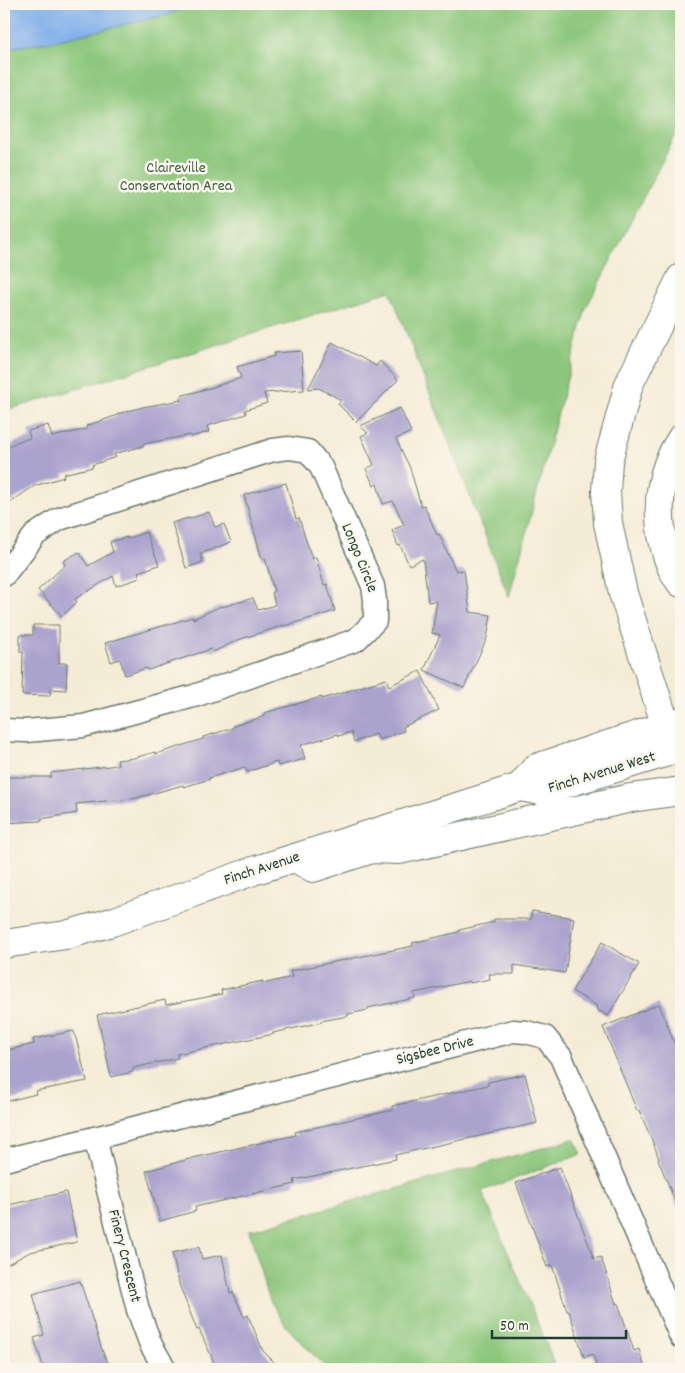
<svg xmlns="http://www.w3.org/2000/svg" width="685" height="1373" viewBox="0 0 685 1373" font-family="Dekko,sans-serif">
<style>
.green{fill:#8cc67b;stroke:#568258}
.water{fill:#80afea;stroke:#50768f}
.building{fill:#aaa3ce}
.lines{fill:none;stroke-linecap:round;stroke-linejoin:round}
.minor-casing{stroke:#6a7a6d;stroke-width:25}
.major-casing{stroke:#6a7a6d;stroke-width:30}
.highway-casing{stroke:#6a7a6d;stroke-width:30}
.minor{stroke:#fff;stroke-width:22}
.major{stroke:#fff;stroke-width:28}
.highway{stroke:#fff;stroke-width:28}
.labels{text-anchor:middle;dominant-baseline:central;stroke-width:5;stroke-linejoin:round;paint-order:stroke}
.park-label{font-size:16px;fill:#3a5f46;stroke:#fbf7ec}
.street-label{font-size:16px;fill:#1f3d34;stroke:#fbf7ec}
</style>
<rect width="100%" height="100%" fill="#fbf7ec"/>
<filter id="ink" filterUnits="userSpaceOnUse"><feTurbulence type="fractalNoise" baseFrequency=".02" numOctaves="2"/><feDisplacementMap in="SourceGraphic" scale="10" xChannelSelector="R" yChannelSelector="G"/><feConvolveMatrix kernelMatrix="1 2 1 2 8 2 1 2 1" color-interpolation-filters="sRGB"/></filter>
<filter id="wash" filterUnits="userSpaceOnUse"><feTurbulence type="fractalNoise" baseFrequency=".0096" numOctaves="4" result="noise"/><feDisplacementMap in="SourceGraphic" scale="20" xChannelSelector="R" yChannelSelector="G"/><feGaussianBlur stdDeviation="1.12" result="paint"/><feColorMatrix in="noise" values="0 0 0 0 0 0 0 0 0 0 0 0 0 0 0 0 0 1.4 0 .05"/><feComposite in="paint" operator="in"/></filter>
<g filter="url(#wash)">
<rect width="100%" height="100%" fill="#f5ecd6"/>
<g class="green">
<polygon points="4,4 681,4 681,125 586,308 509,597 390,291 18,407 4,410"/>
<polygon points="574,1139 582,1154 482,1191 557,1369 327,1369 285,1325 270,1300 249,1230"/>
</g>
<polygon class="water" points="4,4 194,4 170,14 59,40 4,49"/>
<g id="blocks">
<g class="building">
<polygon points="332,342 376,366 380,361 398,380 356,422 338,404 341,400 319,388 308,389"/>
<polygon points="301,351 304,390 264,393 267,403 245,410 246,414 207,426 209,432 190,437 190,435 143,444 143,446 114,454 116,457 92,465 93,467 63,474 64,477 34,486 4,507 4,450 16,442 30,438 28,431 48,425 52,437 87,429 86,426 118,415 117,414 143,407 181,400 180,396 210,388 241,378 237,367 274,356 274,353"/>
<polygon points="400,408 411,432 396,439 410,468 421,506 424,505 437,535 439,534 456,571 464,570 470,612 491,615 487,638 464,688 424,670 440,635 432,633 437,601 428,602 423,559 409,565 400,545 398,546 392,530 404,525 393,501 383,504 377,484 374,486 366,469 374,465 361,436 368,433 360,426"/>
<polygon points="286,483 296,519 299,518 312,559 316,557 324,585 327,584 335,611 284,626 284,625 238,640 213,652 211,649 148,670 147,668 125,675 120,659 111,662 105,643 193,617 193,619 221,606 222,607 253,598 258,610 275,605 272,592 274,591 265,558 262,559 244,495"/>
<polygon points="209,512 215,527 224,524 231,542 200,554 203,562 186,568 172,523 188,518 189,519"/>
<polygon points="146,532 159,565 138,572 140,578 116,586 113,576 75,599 77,602 62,616 38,590 65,565 63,561 79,552 88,566 113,552 110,542 127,537 127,539"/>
<polygon points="33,625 59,625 59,663 67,663 66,690 50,689 50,696 22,695 23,652 20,652 20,635 33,635"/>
<polygon points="420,671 439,710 403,727 404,731 379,740 376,734 354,742 351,732 339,736 338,734 301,745 305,759 278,766 277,762 247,772 245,767 209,778 210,779 184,787 183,785 137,798 116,801 116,800 76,804 77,813 41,819 41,821 4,823 4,777 51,777 51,773 118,765 117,760 134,758 155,752 156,754 203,739 203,737 233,728 233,726 265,716 264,713 322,697 322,699 386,679 389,686"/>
<polygon points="532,911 574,918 565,973 514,965 514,974 489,974 490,979 470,983 470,981 414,993 415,998 368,1008 368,1010 348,1014 348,1016 321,1021 322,1022 273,1033 274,1034 177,1054 178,1058 133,1068 133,1072 111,1077 97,1015 165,1000 166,1005 222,994 221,990 263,981 263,984 292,977 290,971 413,946 412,943 459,932 459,930 494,922 494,919 531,919"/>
<polygon points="602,942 639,964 608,1016 596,1009 597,1006 572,991"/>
<polygon points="659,1004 681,1060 681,1216 658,1159 659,1159 654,1145 639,1110 637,1111 603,1027"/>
<polygon points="74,1031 87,1081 35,1091 36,1094 4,1102 4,1051 34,1044 33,1039"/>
<polygon points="525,1074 537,1123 395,1155 396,1159 294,1180 295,1184 195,1207 196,1211 160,1221 146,1171 193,1158 296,1135 295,1132 393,1110 392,1106 488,1085 488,1082"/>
<polygon points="560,1167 594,1259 601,1257 616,1304 618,1303 634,1351 639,1349 645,1369 597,1369 593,1354 584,1357 569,1311 567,1311 552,1265 547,1267 516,1183"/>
<polygon points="66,1192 77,1242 30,1252 4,1266 4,1206"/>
<polygon points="199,1247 202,1259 222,1255 230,1293 233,1292 244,1317 248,1315 263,1351 281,1369 217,1369 199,1329 197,1330 180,1287 172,1253"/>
<polygon points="80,1281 102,1350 111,1369 44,1369 34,1338 44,1335 33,1294"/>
</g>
</g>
</g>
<g filter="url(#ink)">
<use href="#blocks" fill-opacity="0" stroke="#6a7a6d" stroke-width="1"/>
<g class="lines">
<defs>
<g id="minor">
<polyline points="4,575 35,535 59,519 273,450 289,448 308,451 321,467 373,586 375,600 375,621 356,640 194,696 83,726 26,731 4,730"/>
<polyline points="95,1138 138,1310 151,1345 165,1369"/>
<polyline points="4,1160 95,1138 513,1031 526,1032 545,1037 561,1057 681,1337"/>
</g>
<g id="major">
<polyline points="520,787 542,791 681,748"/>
<polyline points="4,944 66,935 112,922 253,871 520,787 536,768 681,721"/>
</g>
<g id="highway">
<path d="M681 439C660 470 655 508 664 544 667 558 672 572 681 583"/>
<polyline points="674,751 623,593 608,523 606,491 608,461 629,384 681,278"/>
<polyline points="295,858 313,868 372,849 399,850 631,798 681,791"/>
</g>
</defs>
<use href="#minor" class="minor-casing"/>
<use href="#major" class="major-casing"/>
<use href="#highway" class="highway-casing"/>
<use href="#minor" class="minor"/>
<use href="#major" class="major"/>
<use href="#highway" class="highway"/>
</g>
</g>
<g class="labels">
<g class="park-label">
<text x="176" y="168">Claireville<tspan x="176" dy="18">Conservation Area</tspan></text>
</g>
<g class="street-label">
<text transform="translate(359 558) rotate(68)">Longo Circle</text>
<text transform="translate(602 773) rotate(-17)">Finch Avenue West</text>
<text transform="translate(262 869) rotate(-18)">Finch Avenue</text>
<text transform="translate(435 1051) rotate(-14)">Sigsbee Drive</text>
<text transform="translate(124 1256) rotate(76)">Finery Crescent</text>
</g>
</g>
<rect width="685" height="1373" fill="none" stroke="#fbf7ec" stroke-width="20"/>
<path d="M492 1330v8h134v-8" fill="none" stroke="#1f3d34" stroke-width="2.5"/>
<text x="500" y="1330" font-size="15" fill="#1f3d34" stroke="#fbf7ec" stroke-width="4" paint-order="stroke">50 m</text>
</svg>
